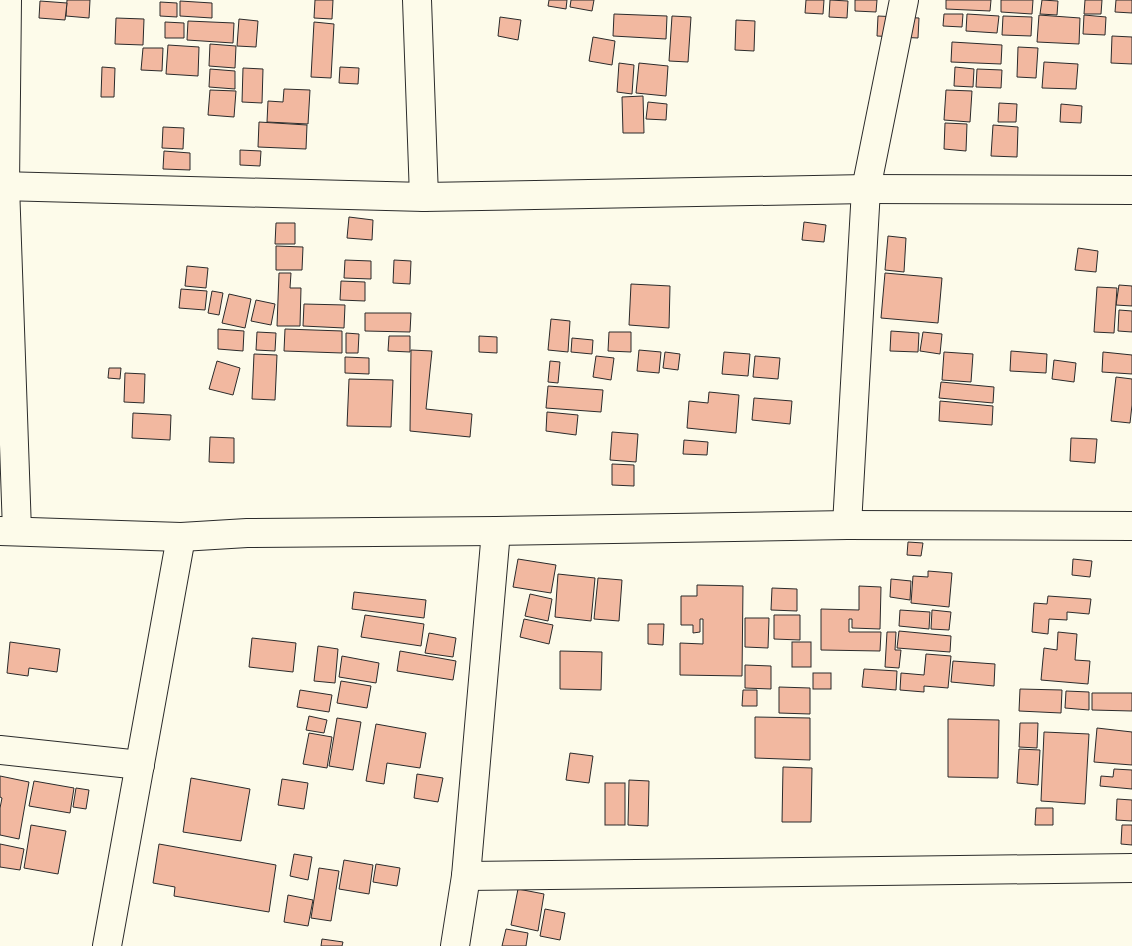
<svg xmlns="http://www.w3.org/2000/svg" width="1132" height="946" viewBox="0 0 1132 946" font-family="'Libre Baskerville',serif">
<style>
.building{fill:#f2b8a0;stroke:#2b2b2b}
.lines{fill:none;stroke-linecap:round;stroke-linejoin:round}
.minor-casing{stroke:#2b2b2b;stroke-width:30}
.minor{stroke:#fdfbea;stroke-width:28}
</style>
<rect width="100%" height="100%" fill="#fdfbea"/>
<g class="building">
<polygon points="67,0 90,0 89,18 66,16"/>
<polygon points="315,0 333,0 332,19 314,18"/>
<polygon points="549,0 567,0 566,9 548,6"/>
<polygon points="571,0 594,0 592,11 570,7"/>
<polygon points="806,0 824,0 823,14 805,13"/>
<polygon points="830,0 848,1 847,18 829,17"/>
<polygon points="855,0 877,0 876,12 855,11"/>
<polygon points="946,0 991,0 990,11 946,9"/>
<polygon points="1001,0 1033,0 1032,14 1001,12"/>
<polygon points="1042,0 1058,1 1057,15 1040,14"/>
<polygon points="1085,0 1102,0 1101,14 1084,14"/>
<polygon points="1116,0 1132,0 1132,13 1115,12"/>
<polygon points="40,1 67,3 65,20 39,18"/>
<polygon points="180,1 212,3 212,18 180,16"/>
<polygon points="160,2 177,3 177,17 160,16"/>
<polygon points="614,14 667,16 666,39 613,36"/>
<polygon points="944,14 963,14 962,27 943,26"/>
<polygon points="967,14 999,16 997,33 966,31"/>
<polygon points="1039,15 1080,18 1079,44 1037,42"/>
<polygon points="1084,15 1106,17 1105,35 1083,34"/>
<polygon points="672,16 691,17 688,62 669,61"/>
<polygon points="878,16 919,18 918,38 877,36"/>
<polygon points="1003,16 1032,17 1031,36 1002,35"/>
<polygon points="500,17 521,20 518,40 498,36"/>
<polygon points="116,18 144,19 143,45 115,44"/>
<polygon points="239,19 258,21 256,47 237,46"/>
<polygon points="736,20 755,21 754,51 735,50"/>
<polygon points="188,21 234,23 233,43 187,40"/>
<polygon points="165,22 184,23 184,38 165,38"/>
<polygon points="314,22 334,24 331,78 311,77"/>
<polygon points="1112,36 1132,37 1132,64 1111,63"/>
<polygon points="593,37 615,41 612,65 589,61"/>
<polygon points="952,42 1002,45 1001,64 951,62"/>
<polygon points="210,44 236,46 235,68 209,66"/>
<polygon points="168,45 199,47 198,76 166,74"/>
<polygon points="1018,47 1038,48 1036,78 1017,77"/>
<polygon points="143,48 163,48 162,71 141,70"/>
<polygon points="1044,62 1078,64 1076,89 1042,88"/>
<polygon points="619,63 634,65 632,94 617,92"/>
<polygon points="639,63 668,66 666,96 636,93"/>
<polygon points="102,67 115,68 114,97 101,97"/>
<polygon points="340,67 359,68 358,84 339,83"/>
<polygon points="955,67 974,69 973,87 954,86"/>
<polygon points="243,68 263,69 262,103 242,102"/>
<polygon points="210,69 235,71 235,89 209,87"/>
<polygon points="977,69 1002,70 1001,88 976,87"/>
<polygon points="284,89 310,90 308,124 267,122 268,101 283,102"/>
<polygon points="210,90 236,91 234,117 208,115"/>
<polygon points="946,90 972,91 970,122 944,120"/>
<polygon points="643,96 644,133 623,133 622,97"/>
<polygon points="648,102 667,104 666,120 646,119"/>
<polygon points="999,103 1017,104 1016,122 998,122"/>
<polygon points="1061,104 1082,106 1081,123 1060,122"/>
<polygon points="259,122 307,125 306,149 258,147"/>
<polygon points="945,123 967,124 966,151 944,149"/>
<polygon points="993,125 1018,127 1017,157 991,156"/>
<polygon points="163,127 184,128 183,149 162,148"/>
<polygon points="240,150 261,151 260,166 240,165"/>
<polygon points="164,151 190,153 190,170 163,169"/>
<polygon points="349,217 373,220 372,240 347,238"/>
<polygon points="804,222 826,225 824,242 802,240"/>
<polygon points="276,223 295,223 295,244 275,244"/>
<polygon points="888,236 906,238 904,272 885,270"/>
<polygon points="276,246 303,247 302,270 276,270"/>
<polygon points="1078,248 1098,251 1096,272 1075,270"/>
<polygon points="345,260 371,261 371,279 344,278"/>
<polygon points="394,260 411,261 410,284 393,283"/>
<polygon points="187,266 208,268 206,288 185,286"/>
<polygon points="279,273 291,273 290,288 301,288 300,326 277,326"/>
<polygon points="885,273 942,278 938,323 881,318"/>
<polygon points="341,281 365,282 365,301 340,300"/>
<polygon points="631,284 670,286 669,328 629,325"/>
<polygon points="1119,285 1132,286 1132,306 1116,305"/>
<polygon points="1097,287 1117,288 1114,333 1094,332"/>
<polygon points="181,289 207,291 205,310 179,308"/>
<polygon points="212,291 223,293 219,315 208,313"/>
<polygon points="229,294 251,299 245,328 222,323"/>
<polygon points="256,300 275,304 271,325 251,321"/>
<polygon points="304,304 345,305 344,328 303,326"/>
<polygon points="1119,310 1132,311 1132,332 1118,331"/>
<polygon points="365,313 411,313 410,332 365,331"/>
<polygon points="551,319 570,321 568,352 548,350"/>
<polygon points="218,329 244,331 243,351 218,349"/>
<polygon points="285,329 342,331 342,353 284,351"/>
<polygon points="891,331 919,333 918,352 890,351"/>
<polygon points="257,332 276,333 275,351 256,350"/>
<polygon points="609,332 631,332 631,352 608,351"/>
<polygon points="923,332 942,334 940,354 920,351"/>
<polygon points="346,333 359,334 358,353 346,353"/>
<polygon points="389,336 410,336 410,352 388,351"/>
<polygon points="479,336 497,337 497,353 479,352"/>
<polygon points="572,338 593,340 592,354 571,352"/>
<polygon points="411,350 432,351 426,409 472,414 470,437 410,431"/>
<polygon points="639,350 661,352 659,373 637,371"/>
<polygon points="1011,351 1047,354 1046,373 1010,371"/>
<polygon points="665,352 680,354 678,370 663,368"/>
<polygon points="724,352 750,354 748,376 722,374"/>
<polygon points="944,352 973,354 971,382 942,380"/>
<polygon points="1103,352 1132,355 1132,374 1102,372"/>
<polygon points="254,354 277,355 275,400 252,399"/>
<polygon points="596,356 614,358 611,380 593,377"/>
<polygon points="755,356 780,358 778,379 753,377"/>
<polygon points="345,357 369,358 369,374 345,373"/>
<polygon points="1054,360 1076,363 1074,382 1052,379"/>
<polygon points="217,361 240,368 233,395 209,389"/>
<polygon points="550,361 560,362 558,383 548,382"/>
<polygon points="109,368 121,368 120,379 108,378"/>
<polygon points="125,373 145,374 144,403 124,402"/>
<polygon points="1116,377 1132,379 1132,405 1130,423 1111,421"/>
<polygon points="349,379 393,380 391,427 347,426"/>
<polygon points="941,382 994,387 993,403 939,398"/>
<polygon points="548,386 603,390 601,412 546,408"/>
<polygon points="709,392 739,395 736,433 687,428 689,401 708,403"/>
<polygon points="754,398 792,401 790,424 752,420"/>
<polygon points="940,401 993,406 992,425 939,421"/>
<polygon points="547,412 578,415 576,435 546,431"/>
<polygon points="133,413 171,415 170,440 132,438"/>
<polygon points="612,432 638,434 636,462 610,460"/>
<polygon points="210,437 234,438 234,463 209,462"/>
<polygon points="1071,438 1097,439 1095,463 1070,461"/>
<polygon points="684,440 708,442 707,455 683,454"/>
<polygon points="612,464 634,465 634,486 612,485"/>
<polygon points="908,542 923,543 921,556 907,555"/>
<polygon points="518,559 556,565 551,593 513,587"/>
<polygon points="1073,559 1092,561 1090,577 1072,575"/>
<polygon points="928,571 952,573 949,607 911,603 913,576 928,577"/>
<polygon points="558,574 595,578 591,621 555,617"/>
<polygon points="598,578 622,580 619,621 594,619"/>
<polygon points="891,579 911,581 910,600 890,597"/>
<polygon points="697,585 743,586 742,676 680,675 680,643 703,644 703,619 700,619 700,632 693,633 693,625 681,625 681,596 697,596"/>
<polygon points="859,586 881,587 880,629 852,628 852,619 849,619 849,632 881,632 880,651 821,650 821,609 859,610"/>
<polygon points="772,588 797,589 797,611 771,610"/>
<polygon points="354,592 426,600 424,618 352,609"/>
<polygon points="530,594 552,599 548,621 525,616"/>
<polygon points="1048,596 1091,599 1089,614 1067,612 1067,620 1049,619 1048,634 1032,632 1034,603 1047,604"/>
<polygon points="900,610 930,612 929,629 899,626"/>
<polygon points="932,610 951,612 949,630 931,629"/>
<polygon points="365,615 424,624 421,646 361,637"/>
<polygon points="774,615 800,615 800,640 774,639"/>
<polygon points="745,618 769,618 768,648 745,647"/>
<polygon points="524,619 553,625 549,644 520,637"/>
<polygon points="648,624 664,624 663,645 648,644"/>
<polygon points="899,631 951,636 950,652 897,648"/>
<polygon points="887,632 896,632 895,650 901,650 899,668 885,667"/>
<polygon points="1058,632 1077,634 1075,660 1090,661 1088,684 1041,680 1044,648 1057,650"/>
<polygon points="429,633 456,638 453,657 425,653"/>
<polygon points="252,638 296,643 293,672 249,667"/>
<polygon points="10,642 60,649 57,672 29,668 28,676 7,673"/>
<rect x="792" y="642" width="19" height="25"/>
<polygon points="318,646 338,649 335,683 314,681"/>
<polygon points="400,651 456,661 453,680 397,671"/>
<polygon points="560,651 602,652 601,690 560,689"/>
<polygon points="926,654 951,656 948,688 924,686 924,692 900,690 901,673 924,675"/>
<polygon points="342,656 379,663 376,683 339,677"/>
<polygon points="953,661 995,664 994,686 951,682"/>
<polygon points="745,665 771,666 771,689 745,688"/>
<polygon points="864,669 897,671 896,690 862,687"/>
<rect x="813" y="673" width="18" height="16"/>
<polygon points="341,681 371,686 367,708 337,703"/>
<polygon points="779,687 810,688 810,714 779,713"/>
<polygon points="1020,689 1062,690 1061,713 1019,711"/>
<polygon points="300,690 332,695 329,712 297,707"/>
<polygon points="743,690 757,690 757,706 742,706"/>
<polygon points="1066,691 1089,692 1089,710 1065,708"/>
<polygon points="1092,693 1132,693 1132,711 1092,710"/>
<polygon points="309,716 327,720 324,733 306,730"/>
<polygon points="755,717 810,718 810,760 755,758"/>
<polygon points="337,718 361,722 353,770 329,766"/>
<polygon points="948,719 999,720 998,778 948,777"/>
<polygon points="1020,723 1038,723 1037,748 1019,747"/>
<polygon points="376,724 426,733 420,768 387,763 384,784 366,781"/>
<polygon points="1097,728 1132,732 1132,765 1094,762"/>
<polygon points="1044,732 1089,734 1085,804 1041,801"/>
<polygon points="309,733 332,737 327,768 303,764"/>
<polygon points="1019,749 1040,750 1038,785 1017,783"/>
<polygon points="570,753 593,756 589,783 566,780"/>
<polygon points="783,767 812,768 811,822 782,822"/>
<polygon points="1114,769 1132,770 1132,789 1100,786 1101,776 1113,777"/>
<polygon points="417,774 443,778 438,802 414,798"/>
<polygon points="0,776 29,782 19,839 0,835 0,808 2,798 0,797"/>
<polygon points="191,778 250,789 241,841 183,832"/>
<polygon points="282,779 308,783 304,809 278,805"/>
<polygon points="629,780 649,781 648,826 628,825"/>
<polygon points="34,781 74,788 70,813 29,806"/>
<rect x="605" y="783" width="20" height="42"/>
<polygon points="76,788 89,790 86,809 73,807"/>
<polygon points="1117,799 1132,800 1132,821 1116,820"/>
<polygon points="1036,808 1053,808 1053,825 1035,825"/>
<polygon points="31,825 66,831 58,874 24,868"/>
<polygon points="1122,825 1132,825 1132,845 1121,844"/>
<polygon points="0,844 24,849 20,870 0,867"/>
<polygon points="159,844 276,865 269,912 174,896 175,887 153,883"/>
<polygon points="294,854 312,857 308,880 290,876"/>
<polygon points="344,860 373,865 369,894 339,889"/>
<polygon points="376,864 400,868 397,886 373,882"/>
<polygon points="319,868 339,871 331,921 311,918"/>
<polygon points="518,889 544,894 538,931 511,925"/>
<polygon points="288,895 313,900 308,926 284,922"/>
<polygon points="545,909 565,913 560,940 540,936"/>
<polygon points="506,929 528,933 526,946 502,946"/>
<polygon points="322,939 343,942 342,946 321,946"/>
</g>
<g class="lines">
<defs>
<g id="minor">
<polyline points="7,0 5,185 17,531"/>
<polyline points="417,0 424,197"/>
<polyline points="0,186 424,197 866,189 1132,190"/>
<polyline points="847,525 866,189 904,0"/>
<polyline points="0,531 181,537 247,533 496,531 847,525 1132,526"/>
<polyline points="0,750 140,765"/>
<polyline points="466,876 1132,868"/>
<polyline points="107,946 181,537"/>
<polyline points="455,946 466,876 496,531"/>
</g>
</defs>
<use href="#minor" class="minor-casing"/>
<use href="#minor" class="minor"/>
</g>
</svg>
